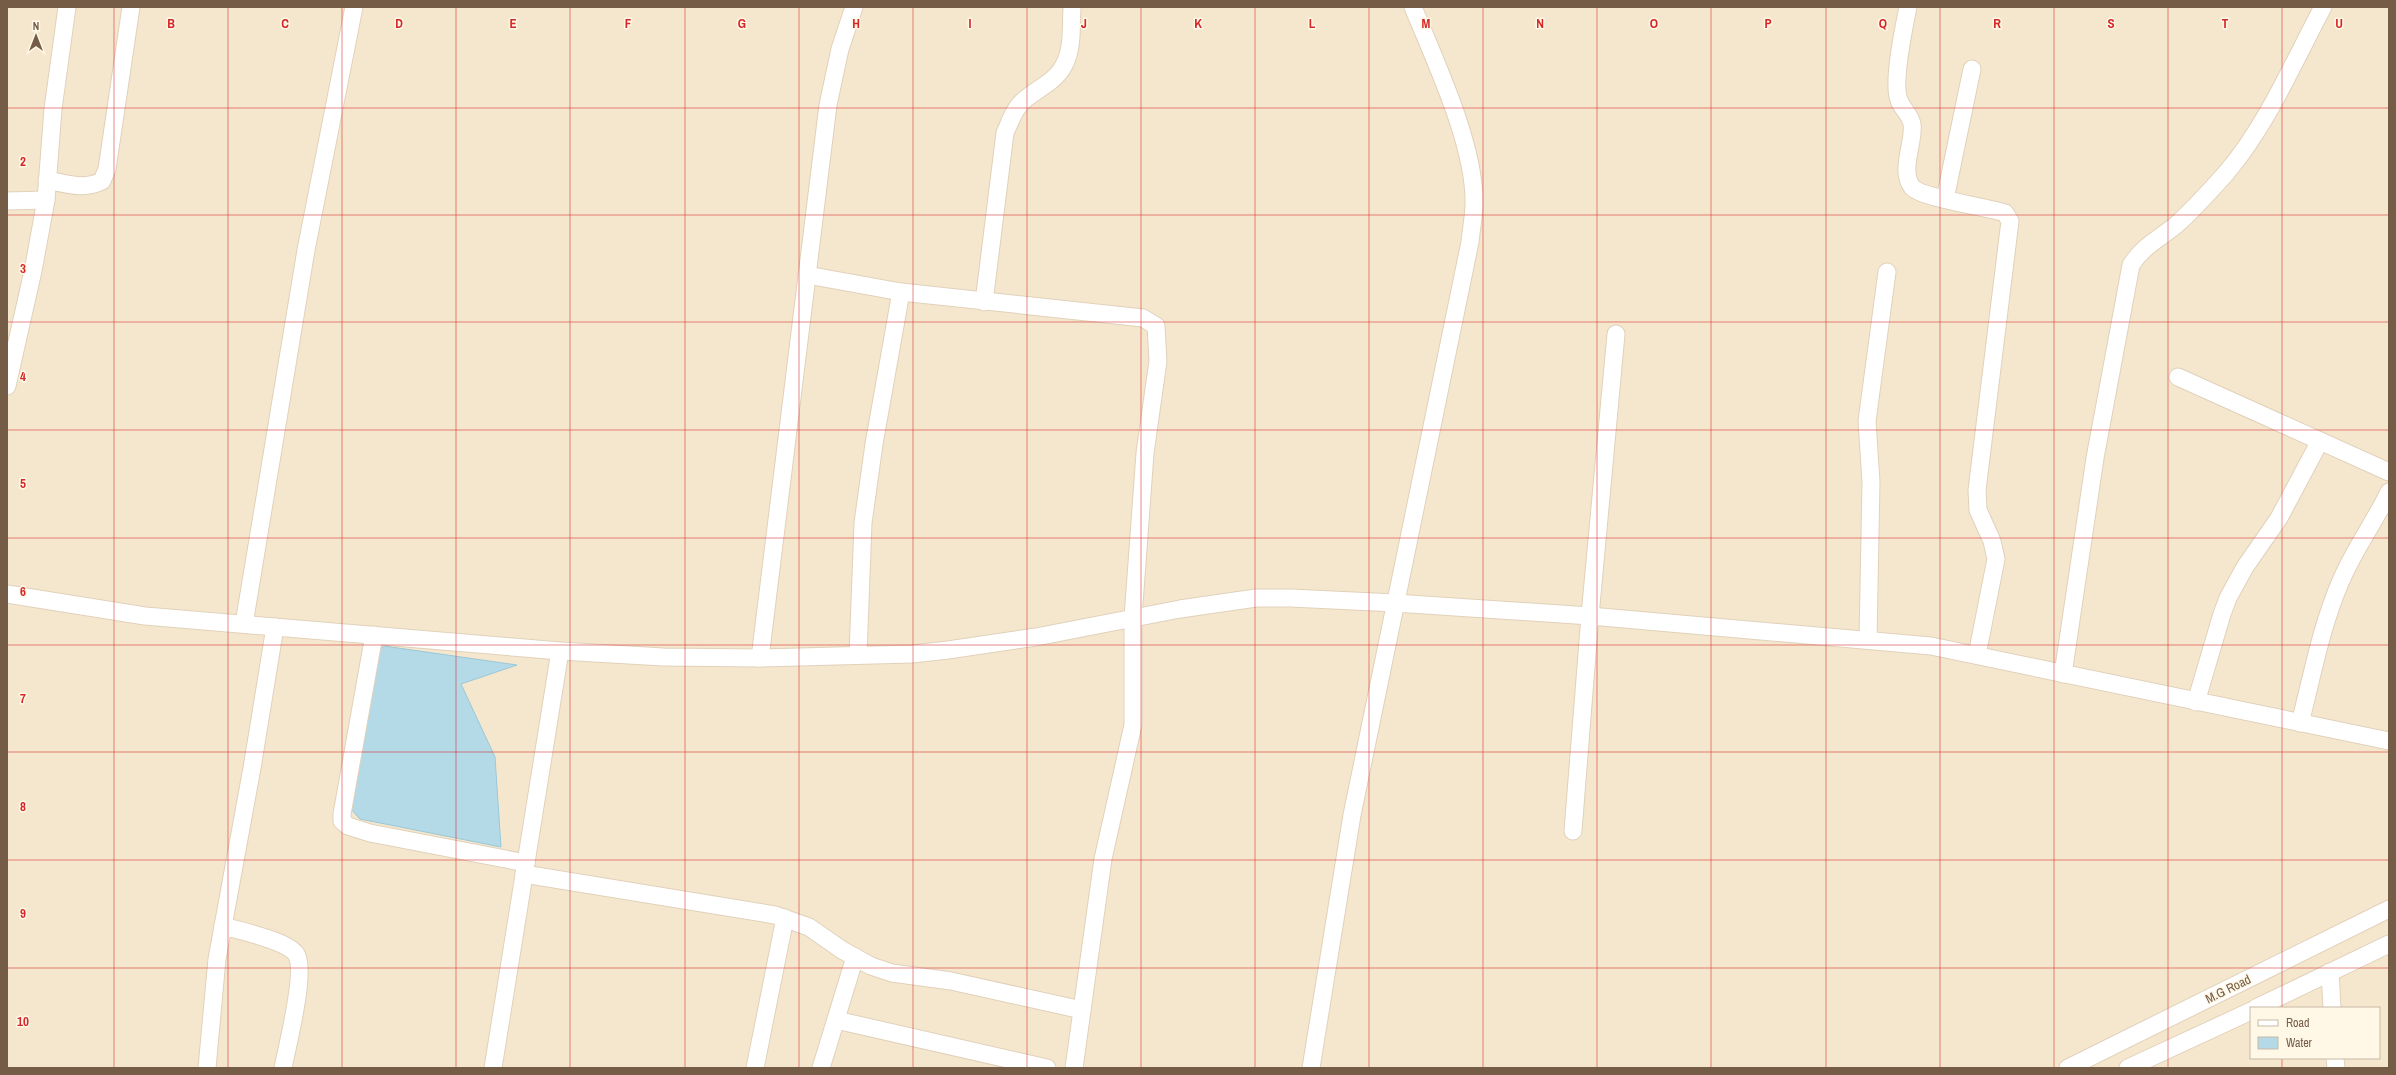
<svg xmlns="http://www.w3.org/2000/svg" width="2396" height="1075" viewBox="0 0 2396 1075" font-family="'Archivo Narrow',sans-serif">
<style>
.residential{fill:#f5e7cd;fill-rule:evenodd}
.water{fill:#b4d9e7;stroke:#99c8d9}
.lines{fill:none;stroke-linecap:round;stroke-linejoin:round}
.street-casing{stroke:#e1d1bb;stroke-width:19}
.street{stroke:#fff;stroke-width:17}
.grid{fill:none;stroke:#d62828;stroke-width:1;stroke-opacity:0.55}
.labels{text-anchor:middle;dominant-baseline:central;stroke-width:3;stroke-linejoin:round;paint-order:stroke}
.street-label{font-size:13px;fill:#745c46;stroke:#fff8e6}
.grid-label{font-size:13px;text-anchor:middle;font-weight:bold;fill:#d62828;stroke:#fff8e6;stroke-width:3;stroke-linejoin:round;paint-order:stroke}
</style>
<rect width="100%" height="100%" fill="#fdf5df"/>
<path class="residential" d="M7 7H2389V1068H7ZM2251 1008H2379V1058H2251Z"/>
<polygon class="water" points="384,646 517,665 461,684 495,757 501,847 360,819 348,806 377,651"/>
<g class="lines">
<defs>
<g id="street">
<path d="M1908 7C1904 27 1892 83 1899 100 1902 109 1910 114 1912 124 1915 141 1899 170 1912 187 1921 198 1987 207 2005 213L2010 221 1977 490 1978 510 1992 541 1996 559 1977 655"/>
<path d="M47 180C67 184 84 190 102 181L107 169 131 7"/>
<polyline points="1945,199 1972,69"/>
<polyline points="7,201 46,200"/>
<polyline points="807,275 901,292 1143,318 1156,326 1158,361 1145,453 1133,618 1133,725 1103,859 1074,1068"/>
<path d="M984 302 1005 133C1010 122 1014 109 1023 101 1036 89 1056 82 1064 65 1073 49 1071 25 1072 7"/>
<polyline points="2178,377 2389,472"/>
<polyline points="7,386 33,271 46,200 53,109 67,7"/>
<polyline points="7,594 145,616 560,651 663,657 760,658 912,654 948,650 1036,637 1180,609 1256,598 1291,598 1395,603 1590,616 1931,646 2389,741"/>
<polyline points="244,624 306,250 354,7"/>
<polyline points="374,635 342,814 342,821 348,826 370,833 526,863"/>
<polyline points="1868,640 1871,482 1867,421 1887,272"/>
<polyline points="858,655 863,523 874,444 901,292"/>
<polyline points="760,658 828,105 840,49 854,7"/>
<path d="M2063 674 2095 458 2131 265C2143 246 2159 239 2176 225 2194 209 2211 190 2227 172 2268 123 2293 63 2323 7"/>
<polyline points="2196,702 2222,614 2228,598 2245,567 2279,518 2320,441"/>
<path d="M2300 723C2312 677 2321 627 2340 583 2353 551 2374 523 2389 492"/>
<polyline points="1573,831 1590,616 1616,334"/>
<polyline points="524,874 775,915 809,927 842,950 871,966 892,973 951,981 1082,1010"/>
<path d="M223 926C240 931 286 940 296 954 307 970 287 1047 283 1068"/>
<polyline points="2330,972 2332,1008"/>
<polyline points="2256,1008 2389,944"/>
<polyline points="836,1020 1047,1068"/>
<polyline points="2335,1058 2336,1068"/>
<polyline points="207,1068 217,959 252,768 275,627"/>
<polyline points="493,1068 560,651"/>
<polyline points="755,1068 785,918"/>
<polyline points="821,1068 855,957"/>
<path d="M1311 1068 1352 815 1470 242C1471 230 1474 216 1474 203 1475 145 1435 61 1413 7"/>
<polyline points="2068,1068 2389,909"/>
<polyline points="2128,1068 2251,1011"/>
</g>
</defs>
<use href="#street" class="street-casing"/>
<use href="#street" class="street"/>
</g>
<path class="grid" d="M114 7V1068M228 7V1068M342 7V1068M456 7V1068M570 7V1068M685 7V1068M799 7V1068M913 7V1068M1027 7V1068M1141 7V1068M1255 7V1068M1369 7V1068M1483 7V1068M1597 7V1068M1711 7V1068M1826 7V1068M1940 7V1068M2054 7V1068M2168 7V1068M2282 7V1008M7 108H2389M7 215H2389M7 322H2389M7 430H2389M7 538H2389M7 645H2389M7 752H2389M7 860H2389M7 968H2389M2282 1058V1068"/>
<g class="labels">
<g class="street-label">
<text transform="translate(2228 989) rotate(-26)">M.G Road</text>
</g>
</g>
<g class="grid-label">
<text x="171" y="28">B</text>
<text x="285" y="28">C</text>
<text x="399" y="28">D</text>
<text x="513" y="28">E</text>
<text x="628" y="28">F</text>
<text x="742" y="28">G</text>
<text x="856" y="28">H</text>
<text x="970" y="28">I</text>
<text x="1084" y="28">J</text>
<text x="1198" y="28">K</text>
<text x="1312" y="28">L</text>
<text x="1426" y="28">M</text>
<text x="1540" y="28">N</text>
<text x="1654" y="28">O</text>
<text x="1768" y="28">P</text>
<text x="1883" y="28">Q</text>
<text x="1997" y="28">R</text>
<text x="2111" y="28">S</text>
<text x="2225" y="28">T</text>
<text x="2339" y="28">U</text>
<text x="23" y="166">2</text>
<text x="23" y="273">3</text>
<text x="23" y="381">4</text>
<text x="23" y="488">5</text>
<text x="23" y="596">6</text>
<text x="23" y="703">7</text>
<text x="23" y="811">8</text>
<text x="23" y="918">9</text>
<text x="23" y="1026">10</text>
</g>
<rect width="2396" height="1075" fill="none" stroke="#745c46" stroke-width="16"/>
<rect x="2250" y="1007" width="130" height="52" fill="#fff8e6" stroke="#c7baa6"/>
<rect x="2258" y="1020" width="20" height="6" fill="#ffffff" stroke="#c7baa6"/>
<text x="2286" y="1027" font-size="12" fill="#745c46">Road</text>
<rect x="2258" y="1037" width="20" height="12" fill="#b4d9e7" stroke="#c7baa6"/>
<text x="2286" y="1047" font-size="12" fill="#745c46">Water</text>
<g transform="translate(36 36)" stroke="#fff8e6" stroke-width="3" paint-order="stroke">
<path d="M0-3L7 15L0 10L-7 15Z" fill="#745c46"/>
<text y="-6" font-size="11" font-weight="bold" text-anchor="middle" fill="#745c46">N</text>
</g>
</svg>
